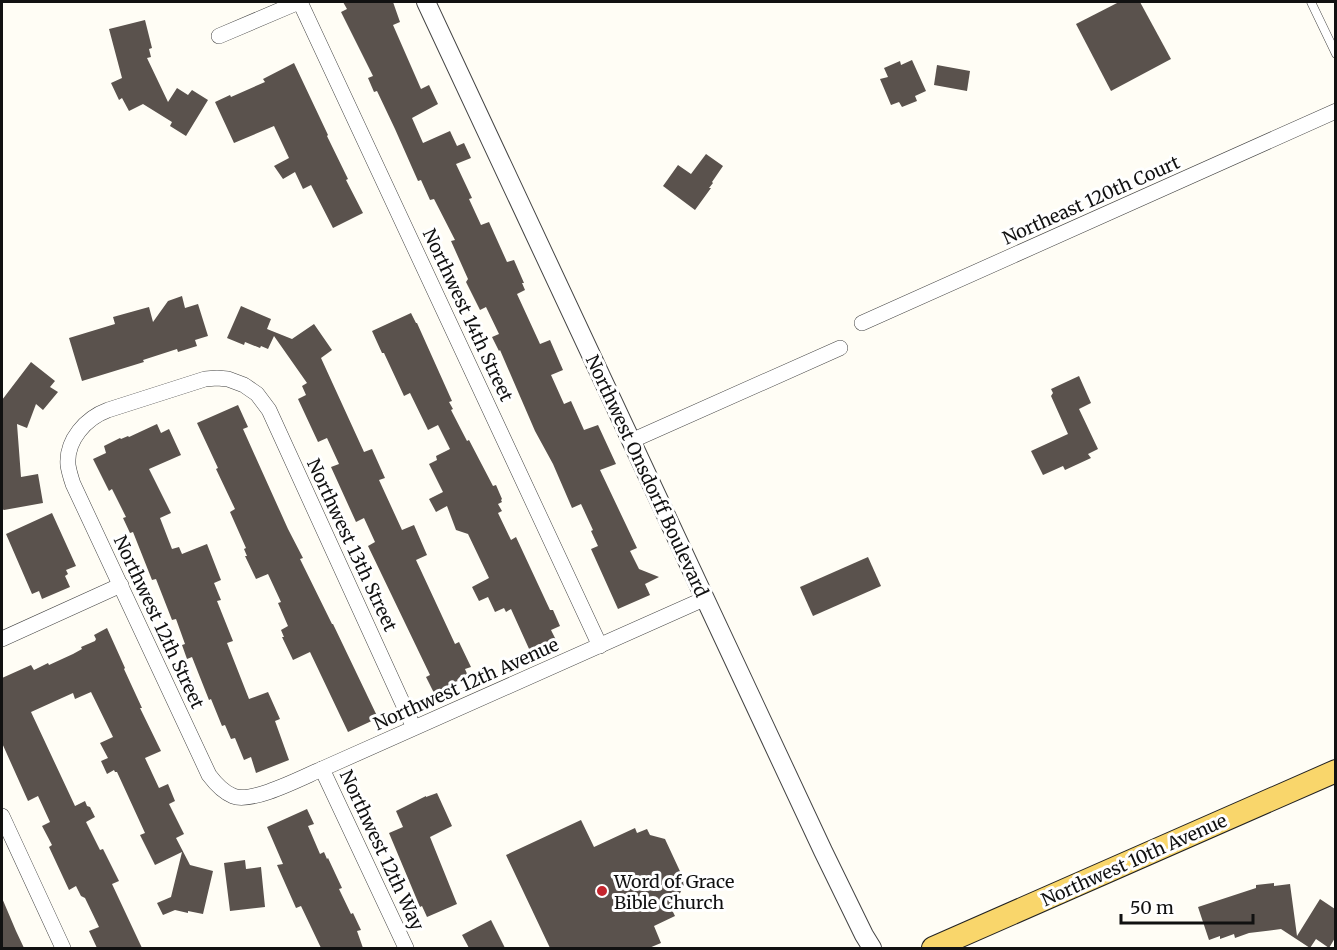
<svg xmlns="http://www.w3.org/2000/svg" width="1337" height="950" viewBox="0 0 1337 950" font-family="Merriweather,serif">
<style>
.building{fill:#5a524d}
.lines{fill:none;stroke-linecap:round;stroke-linejoin:round}
.service-casing{stroke:#444;stroke-width:9}
.minor-casing{stroke:#444;stroke-width:16}
.tertiary-casing{stroke:#444;stroke-width:20}
.primary-casing{stroke:#222;stroke-width:24}
.service{stroke:#fff;stroke-width:8}
.minor{stroke:#fff;stroke-width:15}
.tertiary{stroke:#fff;stroke-width:18}
.primary{stroke:#f9d66b;stroke-width:22}
.poi-dot{fill:#c4262e;stroke:#fff;stroke-width:2}
.labels{text-anchor:middle;dominant-baseline:central;stroke-width:6;stroke-linejoin:round;paint-order:stroke}
.street-label{font-size:18px;fill:#111;stroke:#fff}
.poi-label{font-size:18px;fill:#111;stroke:#fff;text-anchor:start}
</style>
<rect width="100%" height="100%" fill="#fffdf5"/>
<g class="building">
<polygon points="343,2 393,2 400,22 393,25 421,89 429,85 438,104 412,118 423,143 450,131 457,146 464,143 471,158 456,164 472,198 469,199 481,225 489,222 507,262 514,260 524,283 522,283 525,290 517,294 540,344 550,340 563,370 551,375 564,404 571,401 584,430 598,425 616,464 600,470 637,548 630,551 639,569 659,577 645,584 650,595 618,609 591,549 598,546 591,531 593,530 581,504 572,508 553,464 535,431 500,350 499,351 492,337 499,334 486,307 480,310 466,282 468,279 451,241 455,240 434,199 430,200 421,180 418,181 395,129 377,91 374,92 368,78 373,76 341,12 347,9"/>
<polygon points="1119,2 1140,2 1171,59 1111,91 1076,24"/>
<polygon points="145,20 152,48 149,49 151,57 147,58 168,102 177,88 188,95 192,90 208,100 186,136 170,126 172,122 143,104 129,111 122,98 119,100 111,83 122,78 109,29"/>
<polygon points="912,60 926,91 915,96 917,101 902,107 899,102 891,105 880,79 888,77 884,68 900,61 901,65"/>
<polygon points="294,63 328,135 327,136 348,179 346,180 363,213 333,228 311,185 303,189 295,172 283,179 274,166 289,158 274,126 234,143 215,102 230,95 231,97 265,82 263,79"/>
<polygon points="937,65 970,71 967,91 934,85"/>
<polygon points="706,154 723,166 712,182 713,183 709,188 711,188 695,210 663,186 678,165 691,174"/>
<polygon points="182,296 185,308 198,304 208,336 195,340 197,346 178,352 177,349 143,360 144,362 82,381 69,338 115,324 113,317 149,307 153,322 168,301"/>
<polygon points="241,306 271,319 267,329 292,339 314,324 332,350 321,358 364,452 372,449 385,478 379,480 402,530 414,525 427,555 416,560 455,644 459,642 471,667 465,669 468,676 434,693 426,677 430,675 368,546 375,542 364,518 356,522 331,467 339,464 327,438 318,442 298,399 306,395 302,386 307,383 274,336 268,349 261,346 260,348 245,342 244,345 227,338"/>
<polygon points="411,313 416,323 417,323 452,401 449,402 453,409 451,410 467,441 469,440 493,486 496,485 502,499 501,500 502,502 498,504 502,511 498,513 511,540 516,537 550,610 553,610 560,626 551,630 556,640 530,651 511,609 506,612 504,608 495,612 488,597 479,601 472,587 489,578 468,534 456,530 447,506 436,512 429,499 443,492 429,464 437,460 436,456 450,449 438,425 428,430 410,393 404,396 384,353 382,353 372,331"/>
<polygon points="31,362 55,381 50,387 58,392 43,410 36,404 27,428 17,424 21,477 38,474 43,503 4,510 2,509 2,400"/>
<polygon points="1079,376 1091,403 1079,409 1098,449 1088,454 1091,458 1065,470 1063,466 1043,475 1031,451 1068,434 1051,396 1053,393 1051,389"/>
<polygon points="238,405 248,427 243,429 288,529 303,558 300,559 332,624 333,624 378,718 348,732 310,652 293,660 282,637 284,637 281,630 288,626 278,603 281,602 268,574 256,579 245,556 247,556 244,549 246,548 230,512 235,509 216,469 218,468 197,423"/>
<polygon points="157,424 161,433 169,429 181,455 149,469 171,513 160,518 172,549 179,547 182,554 207,544 221,580 214,583 221,600 217,601 233,641 227,643 249,699 268,692 280,719 275,721 289,760 256,773 251,757 244,760 235,738 231,739 225,725 222,726 211,699 209,700 192,657 187,659 182,645 185,644 176,619 172,620 156,579 152,580 133,532 130,533 123,518 126,517 112,489 109,491 93,459 106,453 104,446 120,438 121,439 128,436 129,437"/>
<polygon points="52,513 76,566 66,570 68,574 65,576 70,587 42,599 39,591 32,594 6,534"/>
<polygon points="868,557 881,586 813,616 800,587"/>
<polygon points="107,628 125,668 124,669 142,708 140,708 161,751 145,758 159,788 168,784 175,801 169,804 184,834 176,838 190,865 213,871 203,914 188,911 188,913 175,910 163,915 157,903 171,897 182,852 155,865 140,835 145,833 117,772 115,772 114,770 107,774 101,761 108,758 100,743 113,737 91,692 75,699 73,693 31,712 75,806 85,801 87,806 90,807 95,817 86,822 100,850 103,849 119,881 112,884 142,948 97,948 89,931 99,927 85,898 81,896 76,886 69,890 49,847 52,845 42,826 50,822 38,796 28,801 2,743 2,678 31,665 34,670 48,663 49,665 73,654 82,649 81,647 95,641 96,639 94,635"/>
<polygon points="437,793 452,826 430,837 457,904 427,917 422,906 420,907 389,833 403,827 396,811 426,796 426,797"/>
<polygon points="307,809 314,824 308,826 320,854 324,852 327,859 328,858 342,888 339,889 351,914 353,913 361,930 357,931 363,948 321,948 301,906 296,908 277,865 283,864 267,827"/>
<polygon points="581,820 594,847 635,828 637,833 647,829 650,835 665,839 685,882 677,900 680,906 672,910 675,916 654,926 661,943 649,948 550,948 506,855"/>
<polygon points="245,860 246,869 261,867 265,907 230,911 224,863"/>
<polygon points="1274,883 1274,886 1290,884 1297,936 1320,899 1335,909 1335,938 1329,948 1316,939 1310,948 1281,929 1249,933 1235,938 1234,934 1220,939 1220,936 1209,940 1198,907 1256,888 1256,885"/>
<polygon points="2,898 16,931 24,948 2,948"/>
<polygon points="491,920 505,948 469,948 462,935"/>
</g>
<g class="lines">
<defs>
<polyline id="service" points="1311,2 1336,54"/>
<g id="minor">
<polyline points="300,2 600,646"/>
<polyline points="219,36 299,2"/>
<polyline points="862,323 1336,111"/>
<polyline points="631,441 840,348"/>
<polyline points="2,639 121,585"/>
<path d="M414 728 269 410 257 394 244 385 228 379 217 378 205 379 108 410C86 418 66 440 68 465 69 472 71 478 73 484L209 775C215 783 223 792 233 796 252 804 303 777 322 769L704 599"/>
<polyline points="322,769 406,948"/>
<polyline points="2,816 63,948"/>
</g>
<polyline id="tertiary" points="426,2 823,851 864,935 872,948"/>
<polyline id="primary" points="933,948 1336,771"/>
</defs>
<use href="#service" class="service-casing"/>
<use href="#minor" class="minor-casing"/>
<use href="#tertiary" class="tertiary-casing"/>
<use href="#primary" class="primary-casing"/>
<use href="#service" class="service"/>
<use href="#minor" class="minor"/>
<use href="#tertiary" class="tertiary"/>
<use href="#primary" class="primary"/>
</g>
<circle class="poi-dot" cx="602" cy="891" r="6"/>
<g class="labels">
<g class="street-label">
<text transform="translate(1091 200) rotate(-24)">Northeast 120th Court</text>
<text transform="translate(468 315) rotate(65)">Northwest 14th Street</text>
<text transform="translate(647 476) rotate(65)">Northwest Onsdorff Boulevard</text>
<text transform="translate(352 545) rotate(65)">Northwest 13th Street</text>
<text transform="translate(159 622) rotate(65)">Northwest 12th Street</text>
<text transform="translate(466 684) rotate(-24)">Northwest 12th Avenue</text>
<text transform="translate(382 850) rotate(65)">Northwest 12th Way</text>
<text transform="translate(1134 860) rotate(-24)">Northwest 10th Avenue</text>
</g>
<g class="poi-label">
<text x="614" y="881">Word of Grace<tspan x="614" dy="21">Bible Church</tspan></text>
</g>
</g>
<rect width="1337" height="950" fill="none" stroke="#111111" stroke-width="6"/>
<path d="M1121 914v9h132v-9" fill="none" stroke="#111111" stroke-width="3"/>
<text x="1130" y="914" font-size="18" fill="#111111" stroke="#ffffff" stroke-width="4.5" paint-order="stroke">50 m</text>
</svg>
